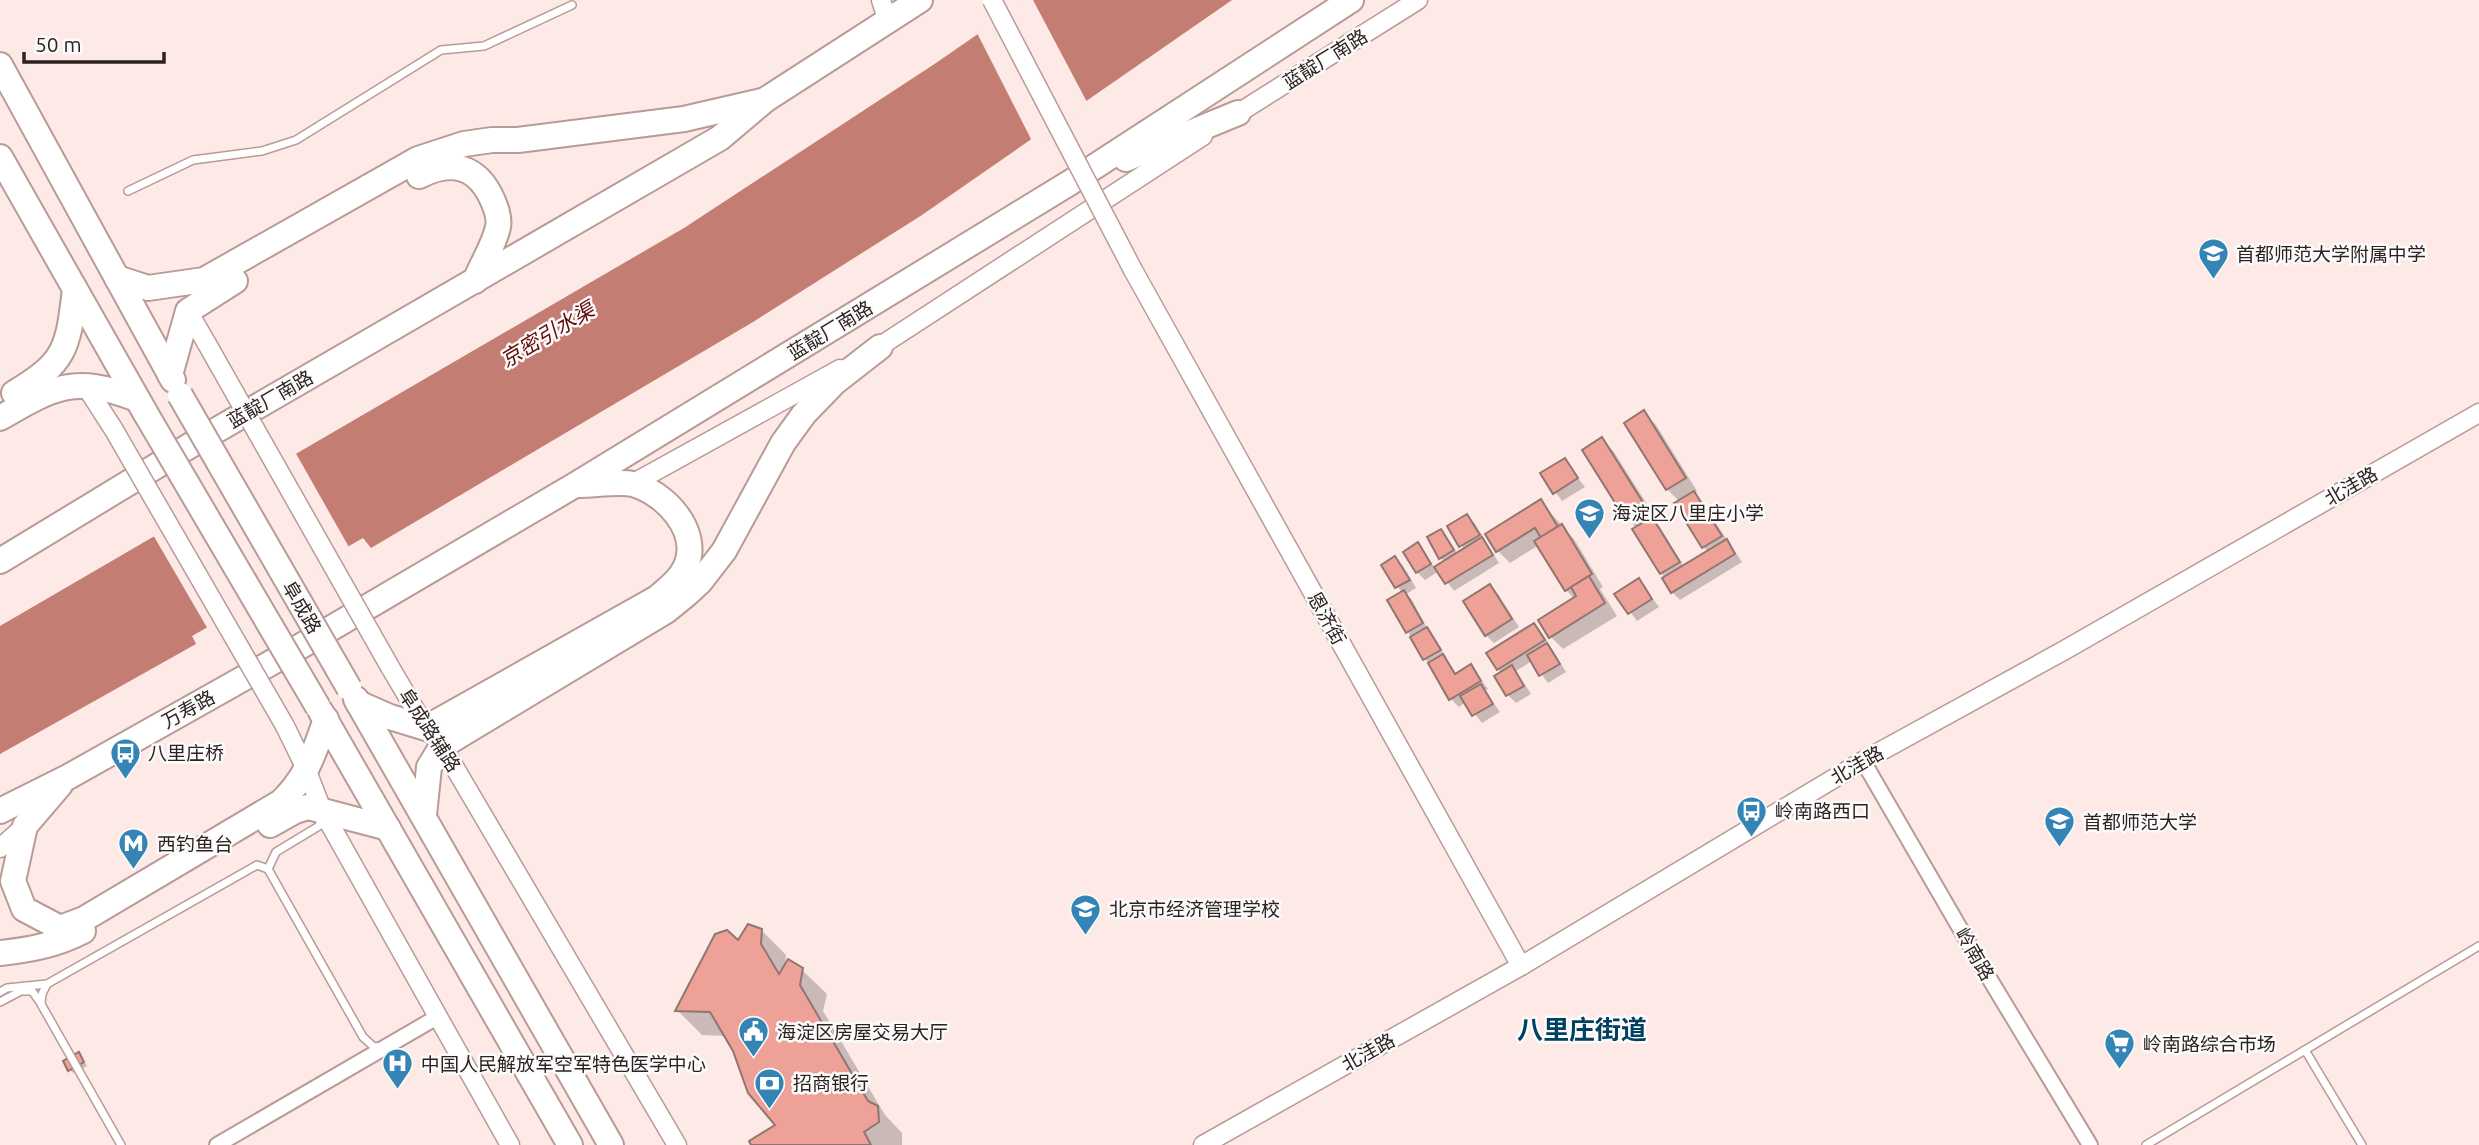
<svg xmlns="http://www.w3.org/2000/svg" width="2479" height="1145" viewBox="0 0 2479 1145" font-family="Ubuntu,'Noto Sans SC',sans-serif">
<style>
.water{fill:#c47d72}
.pier{fill:#fde9e5}
.shadow{fill:#0003}
.building{fill:#eea297;stroke:#927570;stroke-width:2}
.lines{fill:none;stroke-linecap:round;stroke-linejoin:round}
.service-casing{stroke:#b99b96;stroke-width:10}
.minor-casing{stroke:#b99b96;stroke-width:18}
.tertiary-casing{stroke:#b99b96;stroke-width:21}
.trunk-casing{stroke:#b99b96;stroke-width:28}
.service{stroke:#fff;stroke-width:7}
.minor{stroke:#fff;stroke-width:14}
.tertiary{stroke:#fff;stroke-width:18}
.trunk{stroke:#fff;stroke-width:24}
.tertiary-bridge-casing{stroke:#b99b96;stroke-width:21;stroke-linecap:butt}
.trunk-bridge-casing{stroke:#b99b96;stroke-width:28;stroke-linecap:butt}
.tertiary-bridge{stroke:#fff;stroke-width:18}
.trunk-bridge{stroke:#fff;stroke-width:24}
.labels{text-anchor:middle;dominant-baseline:central;stroke-width:5;stroke-linejoin:round;paint-order:stroke}
.street-label{font-size:19px;fill:#2d2220;stroke:#fbfbfb}
.poi-label{font-size:19px;fill:#2d2220;stroke:#fbfbfb;text-anchor:start}
.water-label{font-size:21px;font-style:italic;fill:#620905;stroke:#fbfbfb}
.district-label{font-size:26px;font-weight:bold;fill:#004060;stroke:#fbfbfb}
</style>
<rect width="100%" height="100%" fill="#fde9e5"/>
<polygon class="water" points="1027,0 1232,0 922,215 753,322 371,548 363,538 192,636 196,644 0,754 0,626 684,228 936,63"/>
<g class="pier">
<polygon points="1021,0 1033,0 1088,104 1033,143 976,31"/>
<polygon points="294,450 350,549 209,631 152,533"/>
</g>
<g class="shadow">
<polygon points="1644,413 1656,425 1697,491 1693,493 1701,501 1742,562 1680,600 1672,592 1637,528 1625,516 1602,439 1614,452 1655,517 1652,519 1660,527 1684,567 1709,552 1703,547 1680,502 1667,489 1626,424"/>
<polygon points="1564,460 1585,487 1562,501 1542,474"/>
<polygon points="1541,502 1574,539 1603,587 1600,589 1617,616 1563,649 1551,637 1540,621 1575,599 1566,590 1539,545 1510,563 1498,551 1488,535"/>
<polygon points="1467,516 1475,524 1499,563 1454,591 1439,571 1425,580 1417,572 1418,545 1435,568 1445,562 1441,558 1441,531 1458,554 1465,550 1449,527"/>
<polygon points="1395,558 1403,566 1416,588 1406,594 1412,600 1429,632 1447,658 1446,659 1457,675 1471,666 1488,689 1485,691 1500,712 1482,723 1466,702 1459,707 1451,699 1408,632 1402,593 1383,565"/>
<polygon points="1639,580 1659,607 1637,621 1617,594"/>
<polygon points="1490,586 1498,594 1519,627 1494,643 1486,635"/>
<polygon points="1534,625 1542,633 1566,672 1548,683 1532,661 1516,671 1531,694 1516,703 1508,695 1497,677 1502,673 1498,669"/>
<polygon points="761,930 786,955 785,967 802,970 827,994 823,1011 885,1115 902,1133 902,1145 753,1145 777,1125 726,1036 702,1035 678,1011 739,942"/>
<polygon points="79,1054 87,1066 73,1073 70,1070"/>
</g>
<g class="building">
<polygon points="1644,410 1686,478 1666,490 1624,423"/>
<polygon points="1602,437 1644,504 1624,517 1582,450"/>
<polygon points="1565,458 1578,478 1553,494 1540,473"/>
<polygon points="1694,491 1722,536 1702,548 1674,503"/>
<polygon points="1541,499 1558,527 1541,538 1535,528 1496,552 1485,534"/>
<polygon points="1467,514 1480,535 1459,547 1447,526"/>
<polygon points="1652,517 1680,562 1660,574 1632,529"/>
<polygon points="1562,524 1592,574 1565,591 1534,541"/>
<polygon points="1441,529 1454,550 1439,559 1427,537"/>
<polygon points="1482,537 1493,555 1445,584 1434,567"/>
<polygon points="1727,539 1735,554 1671,593 1662,578"/>
<polygon points="1418,542 1431,564 1416,573 1403,552"/>
<polygon points="1395,556 1410,580 1395,588 1381,565"/>
<polygon points="1589,576 1605,603 1549,638 1538,620 1576,596 1571,587"/>
<polygon points="1639,578 1652,599 1628,614 1614,594"/>
<polygon points="1490,584 1512,619 1485,636 1463,601"/>
<polygon points="1404,590 1423,623 1406,633 1387,600"/>
<polygon points="1534,623 1545,640 1497,670 1486,653"/>
<polygon points="1427,627 1441,650 1423,660 1410,637"/>
<polygon points="1547,643 1560,664 1539,676 1527,655"/>
<polygon points="1443,654 1455,674 1471,664 1481,681 1449,700 1428,663"/>
<polygon points="1512,665 1524,686 1506,696 1494,676"/>
<polygon points="1481,684 1493,704 1472,716 1460,696"/>
<polygon points="748,924 762,929 761,944 779,974 788,959 803,968 800,985 868,1101 878,1106 879,1122 864,1132 871,1145 751,1145 749,1141 775,1125 748,1093 733,1051 710,1012 675,1011 715,934 727,930 738,940"/>
<polygon points="79,1052 84,1062 68,1071 63,1061"/>
</g>
<g class="lines">
<defs>
<g id="service">
<polyline points="128,191 193,160 262,151 296,140 441,50 484,46 572,5"/>
<polyline points="322,816 319,826 276,852 268,869 363,1037 374,1047 383,1046"/>
<polyline points="0,992 7,988 47,984"/>
<polyline points="0,1002 21,991 32,991 40,1002"/>
<polyline points="2305,1050 2362,1145"/>
<polyline points="121,1145 41,1004 42,994 47,984 257,865 268,869"/>
<polyline points="2146,1145 2479,946"/>
</g>
<g id="minor">
<polyline points="1863,761 1983,968 2090,1145"/>
<polyline points="217,1145 439,1016"/>
</g>
<g id="tertiary">
<polyline points="881,0 888,22"/>
<polyline points="1229,119 1418,0"/>
<polyline points="1133,270 1521,966"/>
<polyline points="188,311 207,344"/>
<polyline points="871,352 1203,136"/>
<polyline points="85,385 114,430"/>
<polyline points="632,484 840,369"/>
<polyline points="390,667 426,728 442,746 677,1145"/>
<polyline points="285,726 307,771 322,810 510,1145"/>
<polyline points="0,848 25,826"/>
<polyline points="1203,1145 1521,966 1863,761 2063,651 2479,413"/>
</g>
<g id="trunk">
<polyline points="0,65 173,380"/>
<polyline points="0,157 146,414"/>
<polyline points="1126,159 1238,113"/>
<path d="M419 176C452 159 478 166 493 201 496 208 500 218 498 227 494 245 482 264 475 281"/>
<polyline points="117,278 148,288 204,280 418,159 464,144 492,140 518,140 684,119 762,101"/>
<polyline points="170,375 188,311 235,281"/>
<path d="M14 393C67 362 68 347 75 289"/>
<path d="M0 418C55 386 74 375 137 399"/>
<polyline points="0,561 191,445 720,138 765,100 920,0"/>
<polyline points="356,699 611,1145"/>
<path d="M358 703 390 717 426 728 657 598C668 588 680 580 686 566 701 531 665 493 633 484 619 481 594 485 579 485"/>
<polyline points="321,712 570,1145"/>
<path d="M60 785 25 826 13 881 24 909 60 928 84 919 281 802C307 777 314 753 326 719"/>
<polyline points="0,811 68,777 301,646 575,485 1071,182 1351,0"/>
<polyline points="424,815 429,767 442,746 666,611 687,594 700,582 724,551 783,443 804,414 835,382 880,347"/>
<polyline points="270,825 295,811 308,807 388,828"/>
<path d="M0 953C29 950 56 945 83 931"/>
</g>
</defs>
<use href="#service" class="service-casing"/>
<use href="#minor" class="minor-casing"/>
<use href="#tertiary" class="tertiary-casing"/>
<use href="#trunk" class="trunk-casing"/>
<use href="#service" class="service"/>
<use href="#minor" class="minor"/>
<use href="#tertiary" class="tertiary"/>
<use href="#trunk" class="trunk"/>
<defs>
<g id="tertiary-bridge">
<polyline points="992,0 1133,270"/>
<polyline points="207,344 390,667"/>
<polyline points="114,430 285,726"/>
</g>
<g id="trunk-bridge">
<polyline points="180,395 349,688"/>
<polyline points="146,414 318,707"/>
</g>
</defs>
<use href="#tertiary-bridge" class="tertiary-bridge-casing"/>
<use href="#trunk-bridge" class="trunk-bridge-casing"/>
<use href="#tertiary-bridge" class="tertiary-bridge"/>
<use href="#trunk-bridge" class="trunk-bridge"/>
</g>
<defs>
<symbol id="school-pin" viewBox="-11 -11 22 30"><path d="M0 17L-7.5 6A9.5 9.5 0 1 1 7.5 6Z" fill="#3485b6" stroke="#fbfbfb"/><path d="M0-5L7-2L0 1L-7-2ZM-4 1L0 2.5L4 1V4Q0 6-4 4Z" fill="#fff"/></symbol>
<symbol id="bus-pin" viewBox="-11 -11 22 30"><path d="M0 17L-7.5 6A9.5 9.5 0 1 1 7.5 6Z" fill="#3485b6" stroke="#fbfbfb"/><path d="M-5-6H5V4H4V6H2V4H-2V6H-4V4H-5ZM-3.5-4V0h7V-4ZM-3.5 1.2v1.5H-2V1.2ZM2 1.2v1.5H3.5V1.2Z" fill="#fff"/></symbol>
<symbol id="university-pin" viewBox="-11 -11 22 30"><path d="M0 17L-7.5 6A9.5 9.5 0 1 1 7.5 6Z" fill="#3485b6" stroke="#fbfbfb"/><path d="M0-5L7-2L0 1L-7-2ZM-4 1L0 2.5L4 1V4Q0 6-4 4Z" fill="#fff"/></symbol>
<symbol id="metro-pin" viewBox="-11 -11 22 30"><path d="M0 17L-7.5 6A9.5 9.5 0 1 1 7.5 6Z" fill="#3485b6" stroke="#fbfbfb"/><path d="M-5.5 5V-5H-3L0 0L3-5H5.5V5H3V-.5L0 4L-3-.5V5Z" fill="#fff"/></symbol>
<symbol id="civic-pin" viewBox="-11 -11 22 30"><path d="M0 17L-7.5 6A9.5 9.5 0 1 1 7.5 6Z" fill="#3485b6" stroke="#fbfbfb"/><path d="M-.6-6.5H3V-4.5H.6V-3L4-1V1h2V6H-6V1h2V-1L-.6-3ZM-1.2 2.5V6h2.4V2.5Z" fill="#fff"/></symbol>
<symbol id="supermarket-pin" viewBox="-11 -11 22 30"><path d="M0 17L-7.5 6A9.5 9.5 0 1 1 7.5 6Z" fill="#3485b6" stroke="#fbfbfb"/><path d="M-6-5.5h2.5l.6 2H6L4.5 2H-2.5L-4.4-4H-6ZM-1.5 3.2a1.3 1.3 0 1 0 .1 0ZM3 3.2a1.3 1.3 0 1 0 .1 0Z" fill="#fff"/></symbol>
<symbol id="hospital-pin" viewBox="-11 -11 22 30"><path d="M0 17L-7.5 6A9.5 9.5 0 1 1 7.5 6Z" fill="#3485b6" stroke="#fbfbfb"/><path d="M-5-5h3v3.5h4V-5h3V5h-3V1.5h-4V5h-3Z" fill="#fff"/></symbol>
<symbol id="bank-pin" viewBox="-11 -11 22 30"><path d="M0 17L-7.5 6A9.5 9.5 0 1 1 7.5 6Z" fill="#3485b6" stroke="#fbfbfb"/><path d="M-6-4H6V4H-6ZM0-2.3a2.3 2.3 0 1 0 0 4.6a2.3 2.3 0 1 0 0-4.6Z" fill="#fff"/></symbol>
</defs>
<g fill-rule="evenodd">
<use href="#school-pin" x="2196" y="236" width="35" height="47"/>
<use href="#school-pin" x="1572" y="496" width="35" height="47"/>
<use href="#bus-pin" x="108" y="736" width="35" height="47"/>
<use href="#bus-pin" x="1734" y="794" width="35" height="47"/>
<use href="#university-pin" x="2042" y="804" width="35" height="47"/>
<use href="#metro-pin" x="116" y="826" width="35" height="47"/>
<use href="#university-pin" x="1068" y="892" width="35" height="47"/>
<use href="#civic-pin" x="736" y="1014" width="35" height="47"/>
<use href="#supermarket-pin" x="2102" y="1026" width="35" height="47"/>
<use href="#hospital-pin" x="380" y="1046" width="35" height="47"/>
<use href="#bank-pin" x="752" y="1066" width="35" height="47"/>
</g>
<g class="labels">
<g class="street-label">
<text transform="translate(1325 59) rotate(-32)">蓝靛厂南路</text>
<text transform="translate(830 330) rotate(-31)">蓝靛厂南路</text>
<text transform="translate(270 399) rotate(-30)">蓝靛厂南路</text>
<text transform="translate(2351 486) rotate(-30)">北洼路</text>
<text transform="translate(302 607) rotate(60)">阜成路</text>
<text transform="translate(1327 618) rotate(61)">恩济街</text>
<text transform="translate(188 709) rotate(-29)">万寿路</text>
<text transform="translate(430 730) rotate(57)">阜成路辅路</text>
<text transform="translate(1857 765) rotate(-30)">北洼路</text>
<text transform="translate(1975 954) rotate(60)">岭南路</text>
<text transform="translate(1368 1052) rotate(-29)">北洼路</text>
</g>
<g class="poi-label">
<text x="2236" y="254">首都师范大学附属中学</text>
<text x="1612" y="513">海淀区八里庄小学</text>
<text x="148" y="753">八里庄桥</text>
<text x="1775" y="811">岭南路西口</text>
<text x="2083" y="822">首都师范大学</text>
<text x="157" y="844">西钓鱼台</text>
<text x="1109" y="909">北京市经济管理学校</text>
<text x="777" y="1032">海淀区房屋交易大厅</text>
<text x="2143" y="1044">岭南路综合市场</text>
<text x="421" y="1064">中国人民解放军空军特色医学中心</text>
<text x="793" y="1083">招商银行</text>
</g>
<g class="water-label">
<text transform="translate(547 334) rotate(-31)">京密引水渠</text>
</g>
<g class="district-label">
<text x="1582" y="1029">八里庄街道</text>
</g>
</g>
<path d="M24 52v10h140v-10" fill="none" stroke="#2d2220" stroke-width="3.5"/>
<text x="35" y="52" font-size="21" fill="#2d2220" stroke="#fbfbfb" stroke-width="5" paint-order="stroke">50 m</text>
</svg>
